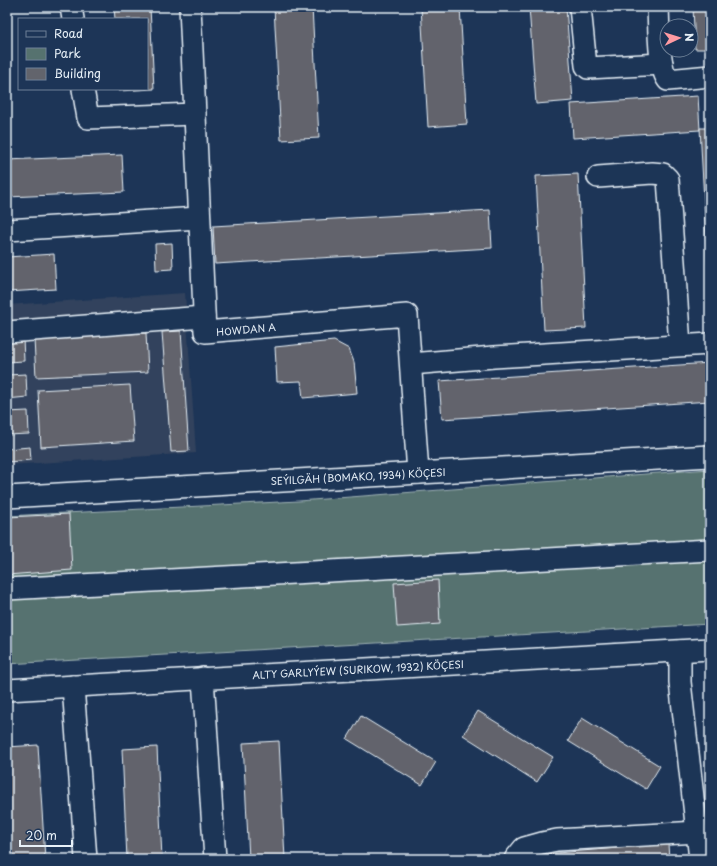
<svg xmlns="http://www.w3.org/2000/svg" width="717" height="866" viewBox="0 0 717 866" font-family="'Playpen Sans',sans-serif">
<style>
.built{fill:#32435d}
.green{fill:#56726f;stroke:#9fb2b4}
.building{fill:#62646c;stroke:#e8f1f8}
.lines{fill:none;stroke-linecap:round;stroke-linejoin:round}
.minor-casing{stroke:#e8f1f8;stroke-width:24}
.minor{stroke:#1d3557;stroke-width:21}
.labels{text-anchor:middle;dominant-baseline:central;stroke-width:3.5;stroke-linejoin:round;paint-order:stroke}
.street-label{font-size:10px;fill:#e8f1f8;stroke:#1d3557}
</style>
<rect width="100%" height="100%" fill="#1d3557"/>
<filter id="ink" filterUnits="userSpaceOnUse"><feTurbulence type="fractalNoise" baseFrequency=".025" numOctaves="2"/><feDisplacementMap in="SourceGraphic" scale="8" xChannelSelector="R" yChannelSelector="G"/><feConvolveMatrix kernelMatrix="1 2 1 2 8 2 1 2 1" color-interpolation-filters="sRGB"/></filter>
<g filter="url(#ink)">
<polygon class="built" points="185,293 196,453 7,465 7,305"/>
<polygon class="green" points="710,469 710,624 7,664 7,516 299,501"/>
<g class="building">
<polygon points="114,7 150,7 154,89 119,91 119,89 147,89 147,19 115,19"/>
<polygon points="274,7 312,7 319,138 281,140"/>
<polygon points="421,7 460,7 467,124 428,127"/>
<polygon points="529,7 566,7 573,101 536,104"/>
<polygon points="693,7 710,7 710,49 695,49"/>
<polygon points="698,96 700,130 573,138 571,104"/>
<polygon points="700,128 710,128 710,312"/>
<polygon points="122,155 124,192 7,197 7,160"/>
<polygon points="578,174 586,328 544,330 536,176"/>
<polygon points="490,210 492,248 215,264 213,226"/>
<polygon points="172,243 173,269 156,270 155,244"/>
<polygon points="54,254 56,289 7,292 7,257"/>
<polygon points="181,331 189,451 171,452 162,332"/>
<polygon points="146,333 148,372 36,377 34,339"/>
<polygon points="23,338 24,361 7,362 7,339"/>
<polygon points="334,341 349,349 354,362 357,393 303,398 301,381 277,382 275,347"/>
<polygon points="710,363 710,401 442,419 439,381"/>
<polygon points="26,374 27,397 7,399 7,375"/>
<polygon points="130,385 134,441 41,447 38,390"/>
<polygon points="28,411 29,434 7,435 7,412"/>
<polygon points="30,447 31,460 7,462 7,449"/>
<polygon points="69,514 72,570 7,575 7,517"/>
<polygon points="438,580 440,624 397,627 394,583"/>
<polygon points="478,711 553,757 537,782 463,735"/>
<polygon points="361,716 436,762 422,785 347,739"/>
<polygon points="582,718 660,766 646,789 568,741"/>
<polygon points="279,741 285,859 249,859 243,743"/>
<polygon points="38,745 45,859 11,859 7,786 7,747"/>
<polygon points="157,747 162,859 127,859 122,749"/>
<polygon points="668,844 669,859 532,859 532,855"/>
</g>
<g class="lines">
<defs>
<g id="minor">
<polyline points="71,7 73,19"/>
<polyline points="190,7 205,332 407,315 418,473"/>
<polyline points="580,7 586,66 588,68 662,64"/>
<path d="M658 7C659 24 658 68 668 80L710 76"/>
<polyline points="83,89 88,118 195,114"/>
<polyline points="598,177 652,173 663,174 668,179 680,345"/>
<polyline points="7,230 199,218"/>
<polyline points="7,332 204,317"/>
<polyline points="411,364 494,357 710,344"/>
<polyline points="7,497 710,456"/>
<polyline points="7,589 710,550"/>
<polyline points="680,651 680,682 700,859"/>
<polyline points="203,678 215,859"/>
<polyline points="73,686 86,859"/>
<polyline points="7,690 710,649"/>
<polyline points="515,859 524,848 542,843 557,840 698,832"/>
</g>
</defs>
<use href="#minor" class="minor-casing"/>
<use href="#minor" class="minor"/>
</g>
</g>
<g class="labels">
<g class="street-label">
<text transform="translate(246 329) rotate(-5)">HOWDAN A</text>
<text transform="translate(358 476) rotate(-3)">SEÝILGÄH (BOMAKO, 1934) KÖÇESI</text>
<text transform="translate(358 669) rotate(-3)">ALTY GARLYÝEW (SURIKOW, 1932) KÖÇESI</text>
</g>
</g>
<rect width="717" height="866" fill="none" stroke="#1d3557" stroke-width="24"/>
<rect x="12" y="12" width="693" height="842" fill="none" stroke="#e8f1f8" stroke-width="1.5" filter="url(#ink)"/>
<rect x="18" y="18" width="130" height="72" fill="#1d3557" stroke="#6e8097"/>
<rect x="26" y="31" width="20" height="6" fill="#1d3557" stroke="#6e8097"/>
<text x="54" y="38" font-size="12" fill="#e8f1f8">Road</text>
<rect x="26" y="48" width="20" height="12" fill="#56726f" stroke="#6e8097"/>
<text x="54" y="58" font-size="12" fill="#e8f1f8">Park</text>
<rect x="26" y="68" width="20" height="12" fill="#62646c" stroke="#6e8097"/>
<text x="54" y="78" font-size="12" fill="#e8f1f8">Building</text>
<g transform="translate(679 38) rotate(86)"><circle r="19" fill="#1d3557" stroke="#6e8097"/>
<path d="M0-3L7 15L0 10L-7 15Z" fill="#ff9aa2"/>
<text y="-6" font-size="11" font-weight="bold" text-anchor="middle" fill="#e8f1f8">N</text>
</g>
<path d="M20 840v6h52v-6" fill="none" stroke="#e8f1f8" stroke-width="2"/>
<text x="26" y="840" font-size="12" fill="#e8f1f8" stroke="#1d3557" stroke-width="3" paint-order="stroke">20 m</text>
</svg>
